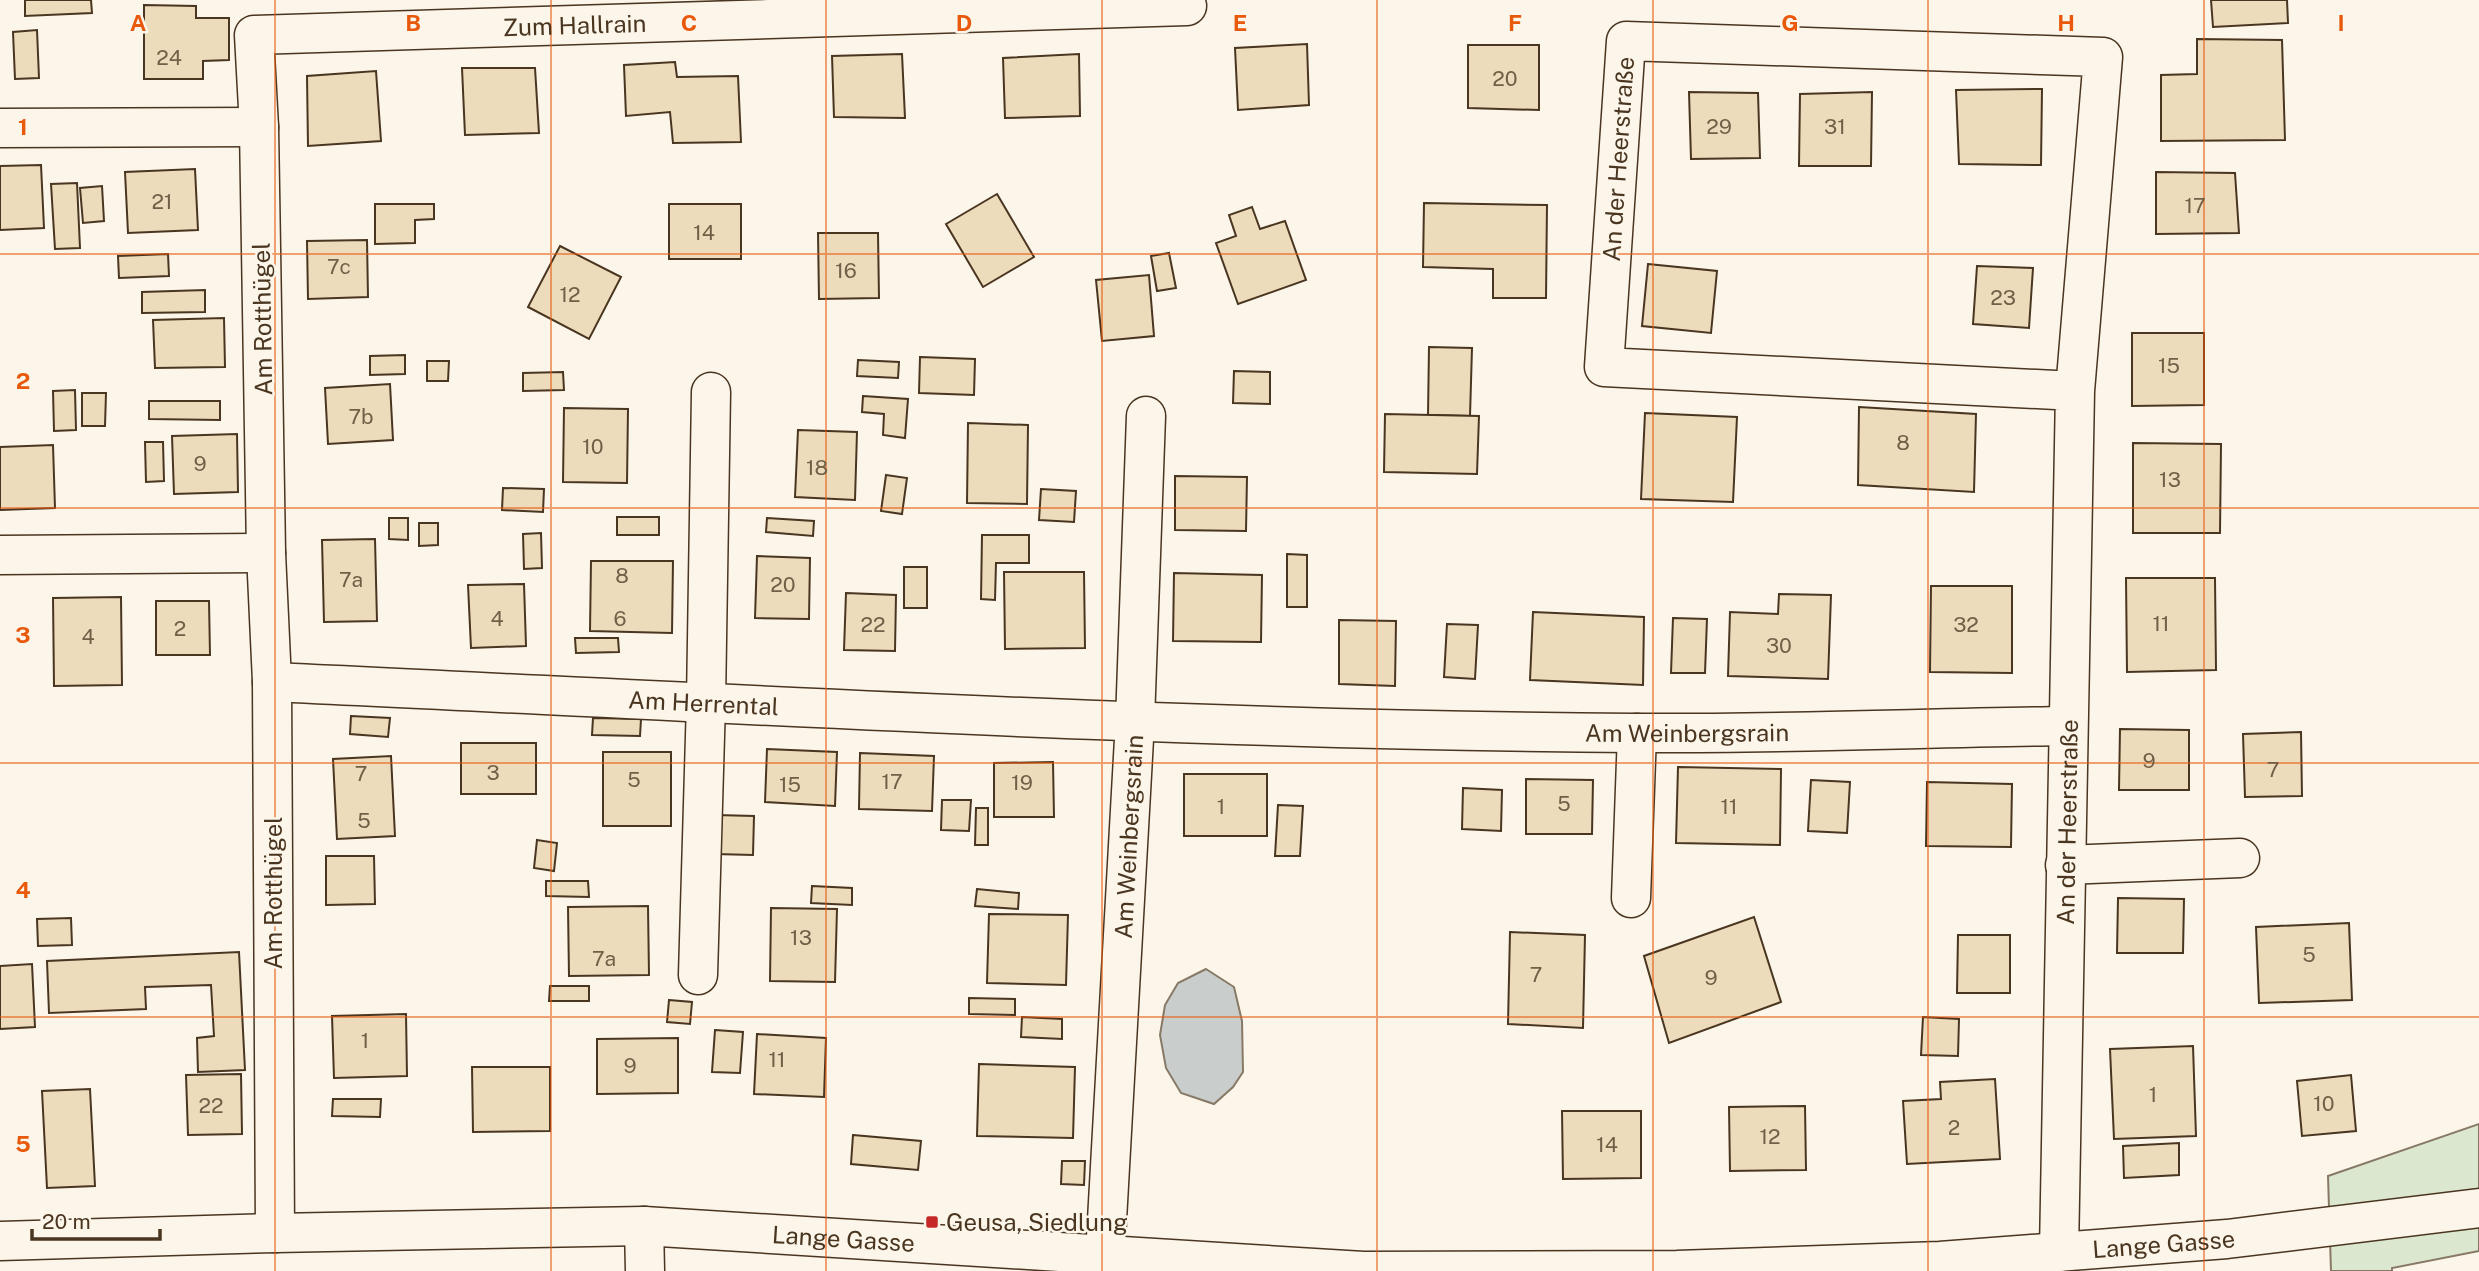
<svg xmlns="http://www.w3.org/2000/svg" width="2479" height="1271" viewBox="0 0 2479 1271" font-family="'Public Sans',sans-serif">
<style>
.green{fill:#dce7d0;stroke:#887966;stroke-width:2}
.water{fill:#c9cecd;stroke:#887966;stroke-width:2}
.building{fill:#ecdcbc;stroke:#4a3520;stroke-width:2}
.lines{fill:none;stroke-linecap:round;stroke-linejoin:round}
.minor-casing{stroke:#4a3520;stroke-width:41}
.minor{stroke:#fbf6e9;stroke-width:38}
.grid{fill:none;stroke:#e8590c;stroke-width:2;stroke-opacity:0.55}
.poi-dot{fill:#c62828;stroke:#fbf6e9;stroke-width:2.5}
.labels{text-anchor:middle;dominant-baseline:central;stroke-width:5;stroke-linejoin:round;paint-order:stroke}
.number-label{font-size:21px;fill:#725f47}
.street-label{font-size:24px;fill:#4a3520;stroke:#fbf6e9}
.poi-label{font-size:24px;fill:#4a3520;stroke:#fbf6e9;text-anchor:start}
.grid-label{font-size:23px;text-anchor:middle;font-weight:bold;fill:#e8590c;stroke:#fbf6e9;stroke-width:5;stroke-linejoin:round;paint-order:stroke}
</style>
<rect width="100%" height="100%" fill="#fbf6e9"/>
<polygon class="green" points="2479,1124 2479,1251 2392,1268 2392,1271 2331,1271 2328,1176"/>
<polygon class="water" points="1206,969 1234,987 1242,1021 1243,1072 1233,1087 1214,1104 1181,1093 1166,1068 1160,1035 1165,1005 1178,983"/>
<g class="building">
<polygon points="25,0 91,0 92,13 25,16"/>
<polygon points="2211,0 2287,0 2288,23 2213,27"/>
<polygon points="144,5 196,6 196,18 229,18 229,60 203,61 203,79 144,79"/>
<polygon points="37,30 39,78 15,79 13,32"/>
<polygon points="2197,39 2282,40 2285,140 2161,141 2161,75 2197,74"/>
<polygon points="1307,44 1309,105 1238,110 1235,48"/>
<polygon points="1468,45 1539,45 1539,110 1468,108"/>
<polygon points="902,54 905,118 834,117 832,56"/>
<polygon points="1079,54 1080,116 1005,118 1003,58"/>
<polygon points="675,62 677,77 738,76 741,142 673,143 670,112 626,116 624,65"/>
<polygon points="462,68 535,68 539,133 465,135"/>
<polygon points="376,71 381,141 308,146 307,76"/>
<polygon points="2042,89 2041,165 1959,164 1956,90"/>
<polygon points="1689,92 1758,93 1760,158 1691,159"/>
<polygon points="1872,92 1871,166 1799,166 1800,94"/>
<polygon points="41,165 44,228 0,230 0,166"/>
<polygon points="195,169 198,230 128,233 125,172"/>
<polygon points="2156,172 2235,173 2239,233 2156,234"/>
<polygon points="77,183 80,248 55,249 51,184"/>
<polygon points="102,186 104,221 83,223 80,188"/>
<polygon points="997,194 1034,257 983,287 946,224"/>
<polygon points="1424,203 1547,205 1546,298 1493,298 1493,269 1423,267"/>
<polygon points="375,204 434,204 434,219 415,220 415,243 375,244"/>
<rect x="669" y="204" width="72" height="55"/>
<polygon points="1252,207 1260,229 1285,221 1306,280 1238,304 1216,243 1236,236 1229,215"/>
<polygon points="818,233 878,233 879,298 819,299"/>
<polygon points="367,240 368,297 308,299 307,241"/>
<polygon points="560,246 621,277 589,339 528,307"/>
<polygon points="1169,253 1176,288 1157,291 1151,256"/>
<polygon points="168,254 169,276 119,278 118,256"/>
<polygon points="1648,264 1717,271 1711,333 1642,326"/>
<polygon points="1977,266 2033,268 2029,328 1973,324"/>
<polygon points="1149,275 1154,336 1102,341 1096,280"/>
<polygon points="205,290 205,312 142,313 142,292"/>
<polygon points="224,318 225,367 155,368 153,320"/>
<polygon points="2132,333 2204,333 2204,405 2132,406"/>
<polygon points="1429,347 1472,348 1470,416 1428,415"/>
<polygon points="405,355 405,374 370,375 370,356"/>
<polygon points="920,357 975,359 974,395 919,393"/>
<polygon points="858,360 899,362 898,378 857,376"/>
<polygon points="427,361 449,361 448,381 427,381"/>
<polygon points="1234,371 1270,372 1270,404 1233,403"/>
<polygon points="563,372 564,390 523,391 523,373"/>
<polygon points="390,384 393,440 328,444 325,388"/>
<polygon points="75,390 76,430 54,431 53,391"/>
<polygon points="82,393 106,393 105,426 82,426"/>
<polygon points="863,396 908,399 905,438 883,435 884,414 862,412"/>
<polygon points="149,401 220,401 220,420 149,419"/>
<polygon points="1859,407 1976,414 1974,492 1858,485"/>
<polygon points="564,408 628,409 627,483 563,482"/>
<polygon points="1645,413 1737,417 1733,502 1641,499"/>
<polygon points="1385,414 1479,416 1477,474 1384,472"/>
<polygon points="968,423 1028,425 1027,504 967,503"/>
<polygon points="798,430 857,432 855,500 795,497"/>
<polygon points="237,434 238,492 174,494 172,436"/>
<polygon points="145,442 163,442 164,481 146,482"/>
<polygon points="2133,443 2221,444 2220,533 2133,533"/>
<polygon points="53,445 55,508 0,510 0,447"/>
<polygon points="886,475 907,478 902,514 881,511"/>
<polygon points="1175,476 1247,477 1246,531 1175,530"/>
<polygon points="503,488 544,489 543,512 502,510"/>
<polygon points="1041,489 1076,491 1074,522 1039,520"/>
<rect x="617" y="517" width="42" height="18"/>
<polygon points="389,518 408,518 408,540 389,539"/>
<polygon points="767,518 814,521 813,536 766,532"/>
<polygon points="419,523 438,523 438,545 419,546"/>
<polygon points="541,533 542,568 524,569 523,534"/>
<polygon points="982,535 1029,535 1029,563 996,563 995,600 981,599"/>
<polygon points="375,539 377,621 324,622 322,540"/>
<polygon points="1287,554 1307,555 1307,607 1287,607"/>
<polygon points="757,556 810,558 809,619 755,618"/>
<polygon points="591,561 673,561 672,633 590,631"/>
<rect x="904" y="567" width="23" height="41"/>
<polygon points="1004,572 1084,572 1085,648 1005,649"/>
<polygon points="1174,573 1262,575 1261,642 1173,641"/>
<polygon points="2126,578 2215,578 2216,670 2127,672"/>
<polygon points="524,584 526,646 471,648 468,585"/>
<polygon points="1931,586 2012,586 2012,673 1930,672"/>
<polygon points="846,593 896,595 895,651 844,650"/>
<polygon points="1779,594 1831,595 1828,679 1728,676 1730,612 1778,614"/>
<polygon points="121,597 122,685 54,686 53,598"/>
<polygon points="156,601 209,601 210,655 156,655"/>
<polygon points="1533,612 1644,617 1643,685 1530,680"/>
<polygon points="1673,618 1707,619 1705,673 1671,673"/>
<polygon points="1339,620 1396,621 1395,686 1339,684"/>
<polygon points="1447,624 1478,625 1475,679 1444,677"/>
<polygon points="575,638 618,638 619,652 576,653"/>
<polygon points="351,716 390,718 388,737 350,734"/>
<polygon points="593,718 641,719 640,736 592,735"/>
<polygon points="2120,729 2189,730 2189,790 2119,790"/>
<polygon points="2301,732 2302,796 2245,797 2243,734"/>
<rect x="461" y="743" width="75" height="51"/>
<polygon points="767,749 837,752 835,806 765,802"/>
<rect x="603" y="752" width="68" height="74"/>
<polygon points="860,753 934,756 932,811 859,809"/>
<polygon points="391,756 395,836 337,839 333,759"/>
<polygon points="1053,762 1054,817 994,817 994,763"/>
<polygon points="1678,767 1781,769 1780,845 1676,843"/>
<rect x="1184" y="774" width="83" height="62"/>
<polygon points="1526,779 1593,780 1592,834 1526,834"/>
<polygon points="1811,780 1850,782 1847,833 1808,831"/>
<polygon points="1927,782 2012,784 2011,847 1926,846"/>
<polygon points="1463,788 1502,790 1501,831 1462,829"/>
<polygon points="942,800 971,800 969,831 941,830"/>
<polygon points="1278,805 1303,806 1300,856 1275,856"/>
<polygon points="976,808 988,808 988,845 975,845"/>
<polygon points="716,815 754,816 753,855 715,854"/>
<polygon points="537,840 557,843 554,871 534,868"/>
<polygon points="326,856 374,856 375,904 326,905"/>
<polygon points="546,881 588,881 589,897 546,896"/>
<polygon points="812,886 852,888 852,905 811,903"/>
<polygon points="977,889 1019,893 1018,909 975,906"/>
<polygon points="2118,898 2184,899 2183,953 2117,953"/>
<polygon points="648,906 649,975 569,976 568,907"/>
<polygon points="771,908 837,909 835,982 770,981"/>
<polygon points="989,914 1068,915 1066,985 987,983"/>
<polygon points="1754,917 1781,1002 1669,1043 1644,956"/>
<polygon points="71,918 72,945 38,946 37,919"/>
<polygon points="2349,923 2352,1000 2259,1003 2256,927"/>
<polygon points="1510,932 1585,935 1583,1028 1508,1024"/>
<polygon points="1958,935 2010,935 2010,993 1957,993"/>
<polygon points="239,952 245,1070 198,1072 197,1038 214,1036 211,985 145,987 146,1009 49,1013 47,961"/>
<polygon points="32,964 35,1027 0,1029 0,966"/>
<polygon points="550,986 589,986 589,1001 549,1001"/>
<polygon points="969,998 1015,999 1015,1015 969,1014"/>
<polygon points="669,1000 692,1002 690,1024 667,1022"/>
<polygon points="406,1014 407,1076 334,1078 332,1016"/>
<polygon points="1022,1017 1062,1019 1062,1039 1021,1037"/>
<polygon points="1923,1017 1959,1019 1958,1056 1921,1055"/>
<polygon points="715,1030 743,1032 740,1073 712,1072"/>
<polygon points="757,1034 826,1038 824,1097 754,1094"/>
<polygon points="678,1038 678,1093 597,1094 597,1039"/>
<polygon points="2193,1046 2196,1136 2114,1139 2110,1049"/>
<polygon points="979,1064 1075,1067 1073,1138 977,1136"/>
<polygon points="472,1067 550,1067 550,1131 473,1132"/>
<polygon points="241,1074 242,1134 188,1135 186,1075"/>
<polygon points="2351,1075 2356,1131 2302,1136 2297,1081"/>
<polygon points="1995,1079 2000,1159 1907,1164 1903,1101 1941,1099 1940,1082"/>
<polygon points="90,1089 95,1186 47,1188 42,1091"/>
<polygon points="333,1099 381,1099 380,1117 332,1116"/>
<polygon points="1805,1106 1806,1170 1730,1171 1729,1107"/>
<polygon points="1562,1111 1641,1111 1641,1178 1563,1179"/>
<polygon points="853,1135 921,1141 918,1170 851,1164"/>
<polygon points="2179,1143 2179,1175 2124,1178 2123,1146"/>
<polygon points="1062,1161 1085,1161 1084,1185 1061,1184"/>
</g>
<g class="lines">
<defs>
<g id="minor">
<polyline points="0,128 259,127"/>
<polyline points="0,555 266,553"/>
<path id="s1" d="M272 682C726 703 1180 730 1634 733 1779 734 1923 728 2068 726"/>
<polyline points="2065,865 2240,858"/>
<polyline points="1631,898 1637,733"/>
<polyline points="698,975 706,702 711,392"/>
<polyline points="644,1226 645,1271"/>
<path id="s2" d="M275 1233 272 682 266 553 259 127 254 35 1187 6"/>
<path id="s3" d="M0 1241 275 1233 644 1226 1363 1271 1677 1270 1940 1261 2227 1239 2479 1208"/>
<path id="s4" d="M2059 1252 2075 391 2103 57 1626 41 1604 367 2075 391"/>
<path id="s5" d="M1105 1256 1135 721 1146 416"/>
</g>
</defs>
<use href="#minor" class="minor-casing"/>
<use href="#minor" class="minor"/>
</g>
<path class="grid" d="M275 0V1271M551 0V1271M826 0V1271M1102 0V1271M1377 0V1271M1653 0V1271M1928 0V1271M2204 0V1271M0 254H2479M0 508H2479M0 763H2479M0 1017H2479"/>
<rect class="poi-dot" x="925" y="1215" width="14" height="14" rx="3.5"/>
<g class="labels">
<g class="number-label">
<text x="169" y="57">24</text>
<text x="1505" y="78">20</text>
<text x="1719" y="126">29</text>
<text x="1835" y="126">31</text>
<text x="162" y="201">21</text>
<text x="2195" y="205">17</text>
<text x="704" y="232">14</text>
<text x="339" y="266">7c</text>
<text x="846" y="270">16</text>
<text x="570" y="294">12</text>
<text x="2003" y="297">23</text>
<text x="2169" y="365">15</text>
<text x="361" y="416">7b</text>
<text x="1903" y="442">8</text>
<text x="593" y="446">10</text>
<text x="200" y="463">9</text>
<text x="817" y="467">18</text>
<text x="2170" y="479">13</text>
<text x="622" y="575">8</text>
<text x="351" y="579">7a</text>
<text x="783" y="584">20</text>
<text x="497" y="618">4</text>
<text x="620" y="618">6</text>
<text x="2161" y="623">11</text>
<text x="873" y="624">22</text>
<text x="1966" y="624">32</text>
<text x="180" y="628">2</text>
<text x="88" y="636">4</text>
<text x="1779" y="645">30</text>
<text x="2149" y="760">9</text>
<text x="2273" y="769">7</text>
<text x="493" y="772">3</text>
<text x="361" y="773">7</text>
<text x="634" y="779">5</text>
<text x="892" y="781">17</text>
<text x="1022" y="782">19</text>
<text x="790" y="784">15</text>
<text x="1564" y="803">5</text>
<text x="1221" y="806">1</text>
<text x="1729" y="806">11</text>
<text x="364" y="820">5</text>
<text x="801" y="937">13</text>
<text x="2309" y="954">5</text>
<text x="604" y="958">7a</text>
<text x="1536" y="974">7</text>
<text x="1711" y="977">9</text>
<text x="365" y="1040">1</text>
<text x="777" y="1059">11</text>
<text x="630" y="1065">9</text>
<text x="2153" y="1094">1</text>
<text x="2324" y="1103">10</text>
<text x="211" y="1105">22</text>
<text x="1954" y="1127">2</text>
<text x="1770" y="1136">12</text>
<text x="1607" y="1144">14</text>
</g>
<g class="street-label">
<text stroke="none"><textPath href="#s2" startOffset="1519">Zum Hallrain</textPath></text>
<text transform="translate(1618 159) rotate(-86)">An der Heerstraße</text>
<text transform="translate(262 319) rotate(-91)">Am Rotthügel</text>
<text stroke="none"><textPath href="#s1" startOffset="432">Am Herrental</textPath></text>
<text stroke="none"><textPath href="#s1" startOffset="1416">Am Weinbergsrain</textPath></text>
<text stroke="none"><textPath href="#s4" startOffset="430">An der Heerstraße</textPath></text>
<text stroke="none"><textPath href="#s5" startOffset="420">Am Weinbergsrain</textPath></text>
<text transform="translate(273 893) rotate(-90)">Am Rotthügel</text>
<text stroke="none"><textPath href="#s3" startOffset="844">Lange Gasse</textPath></text>
<text stroke="none"><textPath href="#s3" startOffset="2166">Lange Gasse</textPath></text>
</g>
<g class="poi-label">
<text x="946" y="1222">Geusa, Siedlung</text>
</g>
</g>
<g class="grid-label">
<text x="138" y="31">A</text>
<text x="413" y="31">B</text>
<text x="689" y="31">C</text>
<text x="964" y="31">D</text>
<text x="1240" y="31">E</text>
<text x="1515" y="31">F</text>
<text x="1790" y="31">G</text>
<text x="2066" y="31">H</text>
<text x="2341" y="31">I</text>
<text x="23" y="135">1</text>
<text x="23" y="389">2</text>
<text x="23" y="643">3</text>
<text x="23" y="898">4</text>
<text x="23" y="1152">5</text>
</g>
<path d="M32 1229v10h128v-10" fill="none" stroke="#4a3520" stroke-width="3.5"/>
<text x="42" y="1229" font-size="21" fill="#4a3520" stroke="#fbf6e9" stroke-width="5" paint-order="stroke">20 m</text>
</svg>
